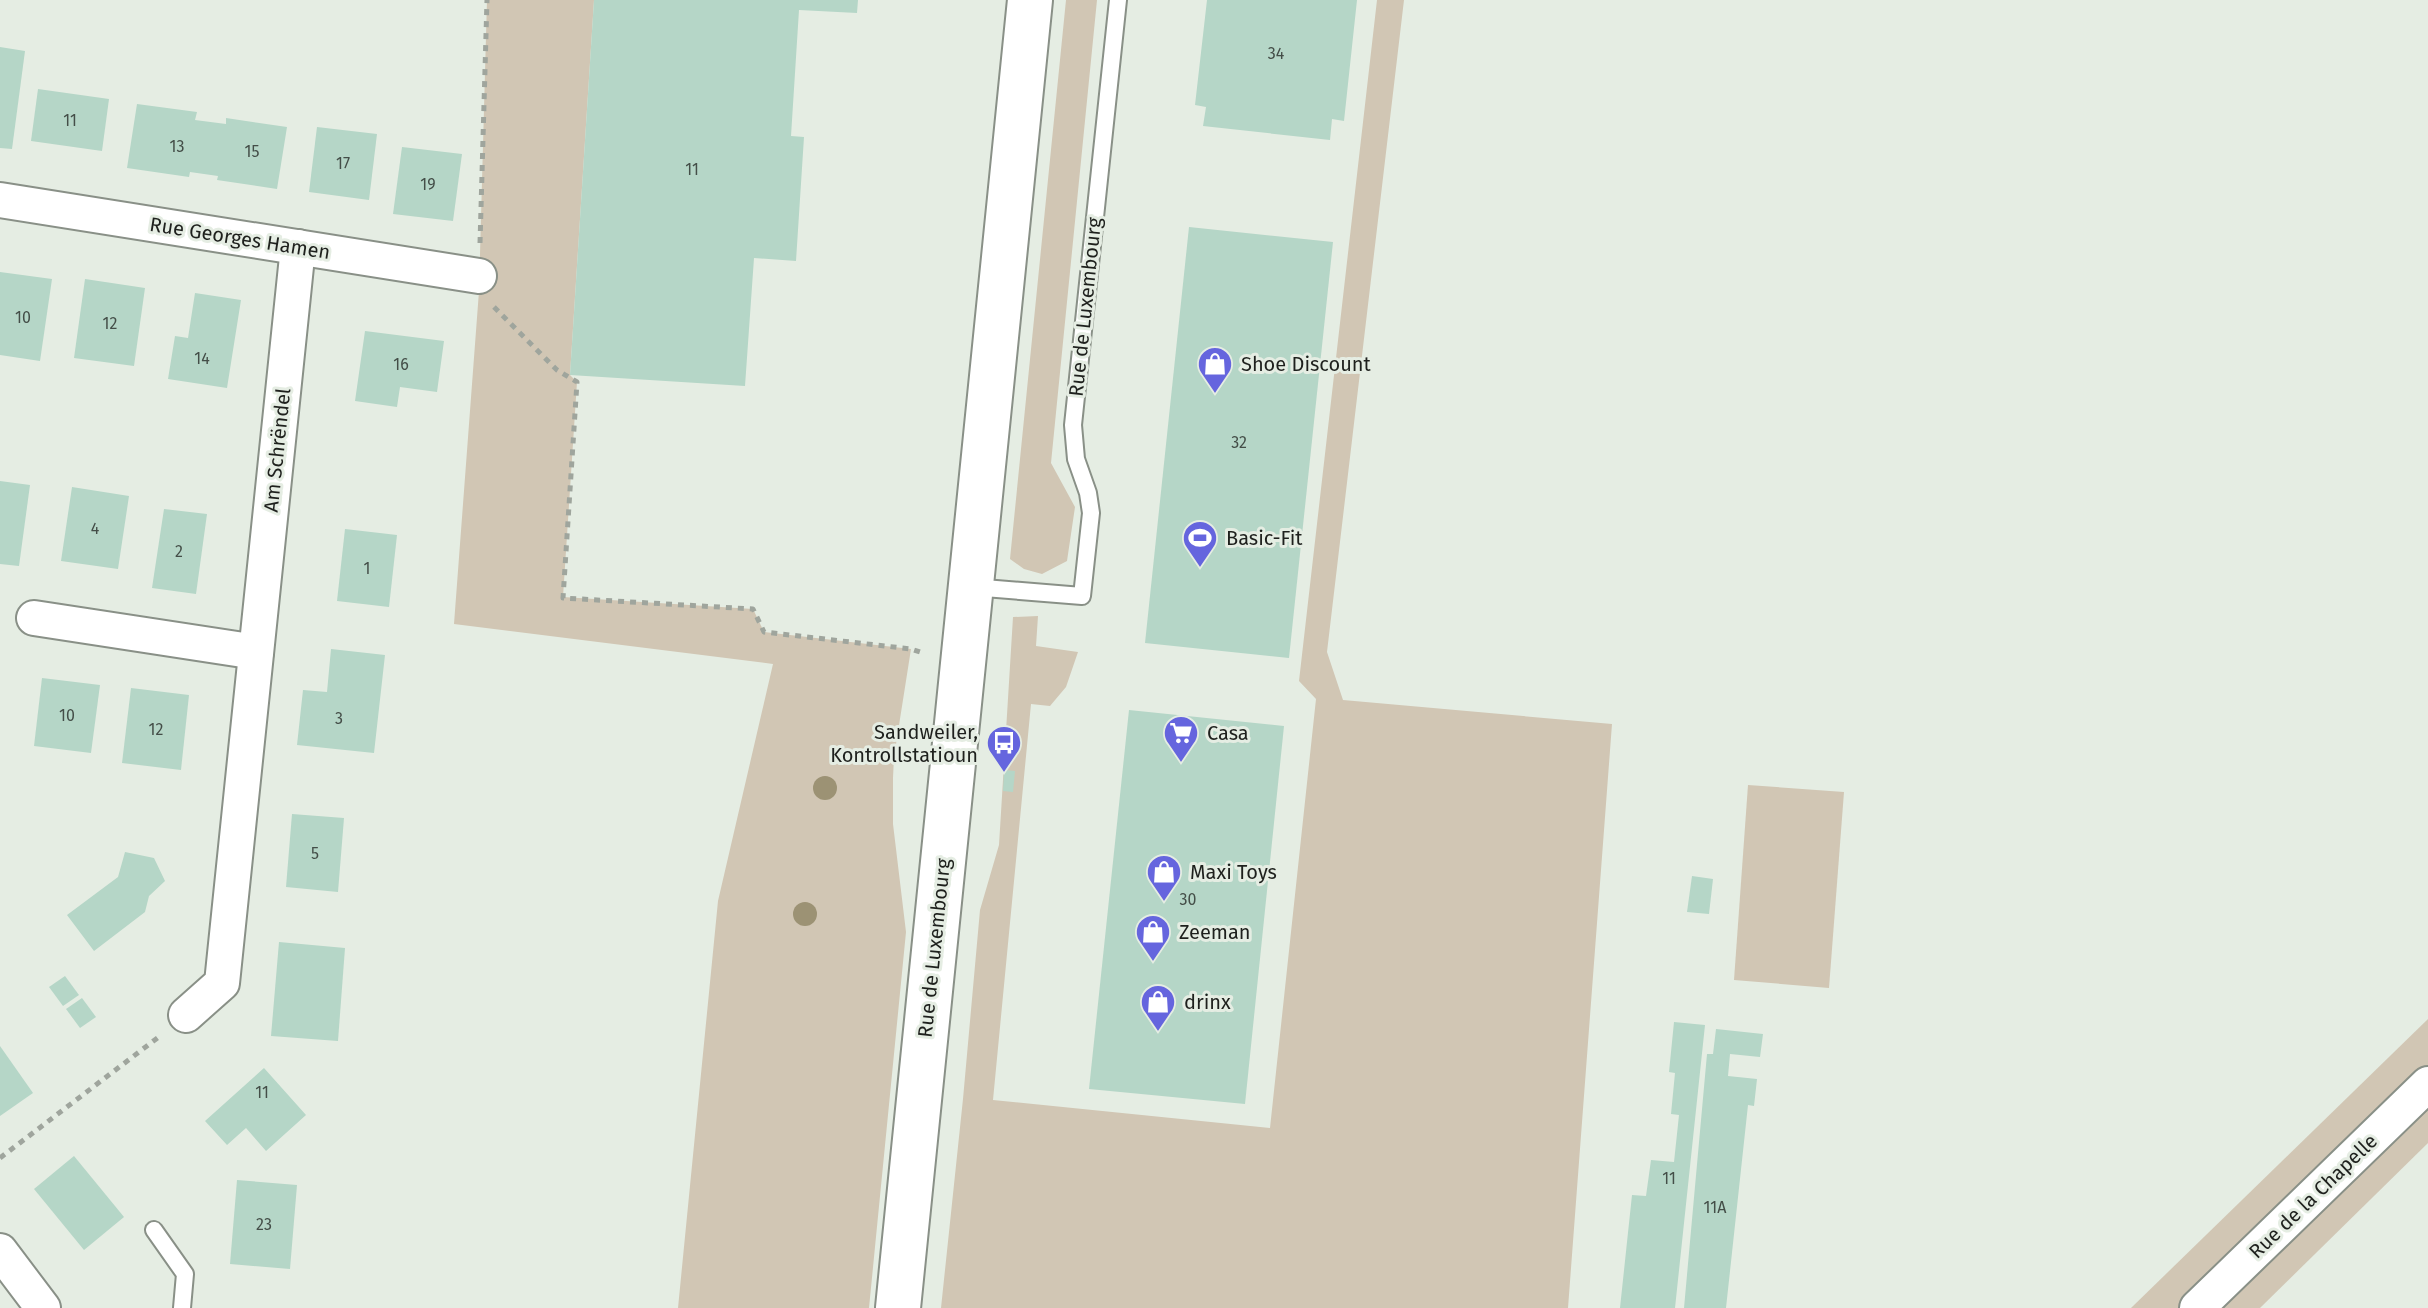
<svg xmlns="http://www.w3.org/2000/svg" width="2428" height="1308" viewBox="0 0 2428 1308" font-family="'Fira Sans',sans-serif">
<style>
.green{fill:#d1c6b4}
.building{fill:#b5d6c7}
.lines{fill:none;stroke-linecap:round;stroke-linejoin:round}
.lane-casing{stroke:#899087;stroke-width:20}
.street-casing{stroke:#899087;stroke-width:38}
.secondary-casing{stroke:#899087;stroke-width:48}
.path{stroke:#9fa59d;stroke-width:5;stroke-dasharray:6 6;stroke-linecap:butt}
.lane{stroke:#fff;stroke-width:16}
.street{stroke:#fff;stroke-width:34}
.secondary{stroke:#fff;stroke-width:44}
.tree{fill:#9c9274}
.labels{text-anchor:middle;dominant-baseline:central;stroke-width:6;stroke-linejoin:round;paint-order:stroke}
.number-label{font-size:16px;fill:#444e48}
.street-label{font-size:20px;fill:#1e201d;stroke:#e5ede3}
.poi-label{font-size:20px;fill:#1e201d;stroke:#e5ede3;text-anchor:start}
</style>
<rect width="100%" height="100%" fill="#e5ede3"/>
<g class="green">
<polygon points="487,0 594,0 570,375 577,382 563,597 753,609 764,632 911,649 894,757 893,778 893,824 906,932 869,1308 678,1308 718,901 773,664 454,624 479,291"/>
<polygon points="1066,0 1097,0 1051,463 1075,507 1067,561 1042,574 1024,569 1010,559"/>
<polygon points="1377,0 1404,0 1327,652 1343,700 1612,724 1568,1308 941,1308 963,1099 980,910 999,845 1013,617 1038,616 1036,646 1078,652 1066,687 1050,706 1031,704 993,1100 1270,1128 1316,699 1299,681"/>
<polygon points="1748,785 1844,792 1829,988 1734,980"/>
<polygon points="2428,1019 2428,1143 2260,1308 2131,1308"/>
</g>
<g class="building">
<polygon points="594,0 858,0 857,13 799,10 791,136 804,137 796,261 754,258 745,386 570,375"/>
<polygon points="1207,0 1357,0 1344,121 1332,119 1330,140 1203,126 1206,107 1195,105"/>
<polygon points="0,47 25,51 12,149 0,148"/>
<polygon points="38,89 109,99 102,151 31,141"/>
<polygon points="137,104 197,112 195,120 226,124 226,118 287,127 277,189 217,180 218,176 190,172 189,177 127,168"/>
<polygon points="317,127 377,134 369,200 309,192"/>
<polygon points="402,147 462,154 453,221 393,214"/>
<polygon points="1189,227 1333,242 1289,658 1145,643"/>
<polygon points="0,272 52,279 40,361 0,355"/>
<polygon points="85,279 145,288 134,366 74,358"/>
<polygon points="195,293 241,300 227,388 168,379 175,336 188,338"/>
<polygon points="365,331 444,341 437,392 400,387 397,407 355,401"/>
<polygon points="0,481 30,485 19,566 0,564"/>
<polygon points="72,487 129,496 118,569 61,561"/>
<polygon points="164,509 207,514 196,594 152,588"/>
<polygon points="345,529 397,535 389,607 337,601"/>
<polygon points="331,649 385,655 374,753 297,745 303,690 327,692"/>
<polygon points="42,678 100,685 91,753 34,746"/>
<polygon points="131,688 189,695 181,770 122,763"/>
<polygon points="1129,710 1284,726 1245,1104 1089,1089"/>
<polygon points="1004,770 1015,771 1013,792 1003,791"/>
<polygon points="292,814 344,818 338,892 286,887"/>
<polygon points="125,852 154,858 165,881 149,896 145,912 94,951 67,915 118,877"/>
<polygon points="1692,876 1713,879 1709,914 1687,912"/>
<polygon points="279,942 345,948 338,1041 271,1036"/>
<polygon points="65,976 79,995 63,1006 49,987"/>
<polygon points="82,998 96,1017 80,1028 66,1009"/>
<polygon points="1674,1022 1705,1025 1675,1308 1620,1308 1632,1195 1646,1196 1651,1160 1674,1162 1679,1115 1671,1114 1675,1073 1669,1072"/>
<polygon points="1716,1029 1763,1034 1760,1057 1730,1054 1728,1076 1757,1079 1754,1106 1748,1105 1726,1308 1684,1308 1707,1054 1713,1054"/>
<polygon points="0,1046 33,1093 0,1116"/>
<polygon points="264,1068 306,1115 266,1151 246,1128 227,1145 205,1121"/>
<polygon points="74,1156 124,1217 84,1250 34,1189"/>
<polygon points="237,1180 297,1185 290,1269 230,1264"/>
</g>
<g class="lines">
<defs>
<g id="lane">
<polyline points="972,587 1082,596 1091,513 1088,493 1076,459 1073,425 1118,0"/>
<polyline points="154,1230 185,1274 182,1308"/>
</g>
<g id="street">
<polyline points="0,200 479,276"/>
<polyline points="34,618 256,652"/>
<polyline points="186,1015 222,983 298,247"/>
<polyline points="0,1251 43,1308"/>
<polyline points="2197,1308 2428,1084"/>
</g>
<polyline id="secondary" points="898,1308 1030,0"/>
</defs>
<use href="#lane" class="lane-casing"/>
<use href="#street" class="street-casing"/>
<use href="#secondary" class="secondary-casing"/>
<g class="path">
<polyline points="480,243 487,0"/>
<polyline points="494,307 557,370 577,382 563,598 753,609 764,632 911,649 923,653"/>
<polyline points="0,1158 160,1036"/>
</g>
<use href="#lane" class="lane"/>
<use href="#street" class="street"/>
<use href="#secondary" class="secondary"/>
</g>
<g class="tree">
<circle cx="825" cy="788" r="12"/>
<circle cx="805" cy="914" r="12"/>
</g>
<defs>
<symbol id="shop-pin" viewBox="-11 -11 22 30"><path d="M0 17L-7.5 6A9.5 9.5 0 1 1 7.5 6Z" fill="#6565de" stroke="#e5ede3"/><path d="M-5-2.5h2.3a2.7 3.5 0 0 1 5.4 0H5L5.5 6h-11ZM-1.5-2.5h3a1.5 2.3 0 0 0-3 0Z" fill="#fff"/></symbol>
<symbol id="stadium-pin" viewBox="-11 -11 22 30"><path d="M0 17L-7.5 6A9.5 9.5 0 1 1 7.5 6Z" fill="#6565de" stroke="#e5ede3"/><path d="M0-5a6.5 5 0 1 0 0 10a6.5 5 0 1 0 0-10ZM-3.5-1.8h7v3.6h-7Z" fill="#fff"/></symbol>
<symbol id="supermarket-pin" viewBox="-11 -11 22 30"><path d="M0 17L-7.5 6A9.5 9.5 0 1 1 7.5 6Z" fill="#6565de" stroke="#e5ede3"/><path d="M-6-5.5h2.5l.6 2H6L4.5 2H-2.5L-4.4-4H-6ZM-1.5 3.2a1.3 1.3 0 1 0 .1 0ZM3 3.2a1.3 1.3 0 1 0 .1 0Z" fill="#fff"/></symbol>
<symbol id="bus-pin" viewBox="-11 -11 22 30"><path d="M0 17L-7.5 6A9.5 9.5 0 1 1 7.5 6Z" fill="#6565de" stroke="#e5ede3"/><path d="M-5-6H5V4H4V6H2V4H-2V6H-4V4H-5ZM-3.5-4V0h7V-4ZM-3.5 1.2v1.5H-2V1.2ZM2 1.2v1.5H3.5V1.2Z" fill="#fff"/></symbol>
</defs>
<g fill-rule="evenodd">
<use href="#shop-pin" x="1195" y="344" width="40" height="54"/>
<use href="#stadium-pin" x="1180" y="518" width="40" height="54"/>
<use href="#supermarket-pin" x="1161" y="713" width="40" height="54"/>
<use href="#bus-pin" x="984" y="723" width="40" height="54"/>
<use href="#shop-pin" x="1144" y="852" width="40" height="54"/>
<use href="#shop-pin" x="1133" y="912" width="40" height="54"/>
<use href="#shop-pin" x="1138" y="982" width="40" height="54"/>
</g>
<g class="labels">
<g class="number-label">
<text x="1276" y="53">34</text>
<text x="70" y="120">11</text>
<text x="177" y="146">13</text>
<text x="252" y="151">15</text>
<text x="343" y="163">17</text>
<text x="692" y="169">11</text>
<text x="428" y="184">19</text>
<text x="23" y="317">10</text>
<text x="110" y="323">12</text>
<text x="202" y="358">14</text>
<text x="401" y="364">16</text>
<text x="1239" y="442">32</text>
<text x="95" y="528">4</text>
<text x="179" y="551">2</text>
<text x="367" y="568">1</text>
<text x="67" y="715">10</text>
<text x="339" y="718">3</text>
<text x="156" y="729">12</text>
<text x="315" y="853">5</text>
<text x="1188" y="899">30</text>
<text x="262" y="1092">11</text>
<text x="1669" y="1178">11</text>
<text x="1715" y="1207">11A</text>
<text x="264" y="1224">23</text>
</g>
<g class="street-label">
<text transform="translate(240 238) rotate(9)">Rue Georges Hamen</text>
<text transform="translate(1085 307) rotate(-84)">Rue de Luxembourg</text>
<text transform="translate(277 450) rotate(-84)">Am Schrëndel</text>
<text transform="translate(934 948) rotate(-84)">Rue de Luxembourg</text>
<text transform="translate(2313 1196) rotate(-44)">Rue de la Chapelle</text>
</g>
<g class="poi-label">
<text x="1241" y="364">Shoe Discount</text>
<text x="1226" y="538">Basic-Fit</text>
<text x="978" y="732" text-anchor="end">Sandweiler,<tspan x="978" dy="23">Kontrollstatioun</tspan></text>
<text x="1207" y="733">Casa</text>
<text x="1190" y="872">Maxi Toys</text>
<text x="1179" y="932">Zeeman</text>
<text x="1184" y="1002">drinx</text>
</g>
</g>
</svg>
